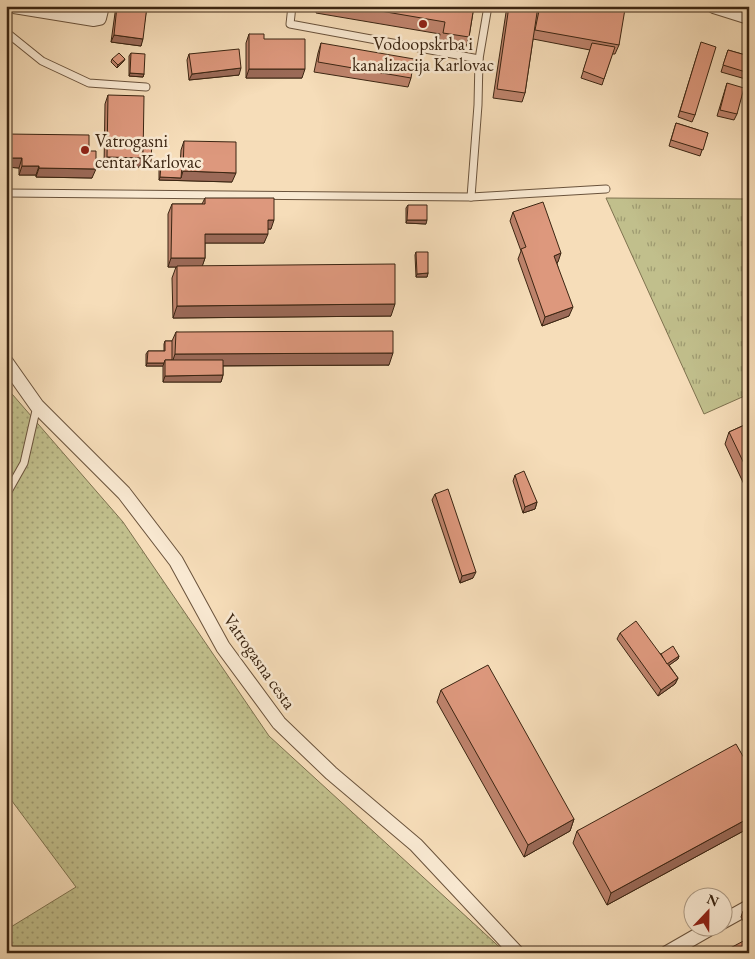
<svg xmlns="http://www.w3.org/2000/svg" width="755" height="959" viewBox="0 0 755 959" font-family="'EB Garamond',serif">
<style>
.grass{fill:url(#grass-tufts);stroke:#7e724f}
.park{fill:url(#park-dots);stroke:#7e724f}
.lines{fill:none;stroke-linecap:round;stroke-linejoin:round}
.lane-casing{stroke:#6a533c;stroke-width:9}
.street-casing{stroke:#6a533c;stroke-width:16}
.lane{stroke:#f9e9d2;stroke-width:7}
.street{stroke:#f9e9d2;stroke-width:14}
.wall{fill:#be836c;stroke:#3b2512}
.shaded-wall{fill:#9b6a58;stroke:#3b2512}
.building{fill:#dd987d;stroke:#3b2512}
.poi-dot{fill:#8f2418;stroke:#f9e9d2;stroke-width:2}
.labels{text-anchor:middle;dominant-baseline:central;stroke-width:5;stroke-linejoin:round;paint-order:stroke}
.poi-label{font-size:18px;fill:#3b2512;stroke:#f9e9d2}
.street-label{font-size:18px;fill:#3b2512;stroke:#f9e9d2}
</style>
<defs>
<pattern id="grass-tufts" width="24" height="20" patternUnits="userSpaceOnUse" patternTransform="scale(1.25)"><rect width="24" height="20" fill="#c1bf8c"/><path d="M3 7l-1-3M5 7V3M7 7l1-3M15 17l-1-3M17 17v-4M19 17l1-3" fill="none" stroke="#9e9b71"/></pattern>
<pattern id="park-dots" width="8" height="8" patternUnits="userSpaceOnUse" patternTransform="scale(1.25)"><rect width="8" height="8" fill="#c1bf8c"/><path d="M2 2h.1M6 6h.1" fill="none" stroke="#9e9b71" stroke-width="1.8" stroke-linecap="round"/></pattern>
</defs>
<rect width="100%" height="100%" fill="#f6ddb9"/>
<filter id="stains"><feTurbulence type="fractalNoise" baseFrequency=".004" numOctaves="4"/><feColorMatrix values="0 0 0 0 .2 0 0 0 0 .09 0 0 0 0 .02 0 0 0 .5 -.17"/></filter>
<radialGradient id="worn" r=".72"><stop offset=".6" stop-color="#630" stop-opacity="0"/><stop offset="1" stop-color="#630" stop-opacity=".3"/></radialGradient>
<polygon class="grass" points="606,198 749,199 749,394 704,414"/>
<polygon class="park" points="6,387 123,522 269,736 506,953 6,953 6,930 76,887 6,793"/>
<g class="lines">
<defs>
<g id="lane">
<polyline points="292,6 290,24 479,59 478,105 471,197"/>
<polyline points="6,32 42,61 89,83 146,87"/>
<polyline points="479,59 488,6"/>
<polyline points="6,193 471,197 606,189"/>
<polyline points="6,495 24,463 37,406"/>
</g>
<g id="street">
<polyline points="14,6 94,19 99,18 102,6"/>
<polyline points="714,6 749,17"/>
<polyline points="6,362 37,406 124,493 176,561 223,647 279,723 331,773 416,845 517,953"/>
<polyline points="722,922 749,907"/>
<polyline points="667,953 714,926"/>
</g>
</defs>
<use href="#lane" class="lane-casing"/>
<use href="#street" class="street-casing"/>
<use href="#lane" class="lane"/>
<use href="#street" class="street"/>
</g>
<g class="wall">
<polygon points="116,6 147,6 141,46 111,42"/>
<polygon points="317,6 474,6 469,37 465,49 438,45 440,34 316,13"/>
<polygon points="507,6 611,6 619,45 615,54 612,54 602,85 581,78 590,50 533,39 525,93 522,102 493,98"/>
<polygon points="249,34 264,39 302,78 246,78 246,43"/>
<polygon points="321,43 411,78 408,87 314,72 318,53"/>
<polygon points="699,49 695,115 692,122 678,117"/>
<polygon points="728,50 749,56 749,80 721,72"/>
<polygon points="131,53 144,74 143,77 129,76 129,56"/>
<polygon points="189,54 239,75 189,80 187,60"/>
<polygon points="112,59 125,59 123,62 117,68 111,62"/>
<polygon points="727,83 737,114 734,120 717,116"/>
<polygon points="108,95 143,141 150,165 140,165 140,167 104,167 105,104"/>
<polygon points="676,123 708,133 700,156 669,146"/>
<polygon points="6,134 89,151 92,178 36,177 36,175 19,175 19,168 6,167"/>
<polygon points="184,141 232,182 159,180 159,168 161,165 180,166 181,150"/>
<polygon points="205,198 271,229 268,229 264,243 205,243 205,258 202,266 391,316 173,318 172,278 176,267 168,267 168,214 172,204 202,204"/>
<polygon points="408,205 426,224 406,223 406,208"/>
<polygon points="513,212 558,262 557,263 569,316 542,326 518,259 521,251 510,221"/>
<polygon points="416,252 428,273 427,277 416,277 415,255"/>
<polygon points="176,332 389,365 223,366 223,375 221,382 163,382 163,366 146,366 146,354 148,351 164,351 164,344 165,341 172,341"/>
<polygon points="749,423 749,495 725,444 729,432"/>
<polygon points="515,475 537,502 535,509 523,513 513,481"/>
<polygon points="435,494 473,578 460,583 432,500"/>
<polygon points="620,633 661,654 679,656 678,659 669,665 678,678 675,684 658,696 617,639"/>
<polygon points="441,690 574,819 570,831 524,857 437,702"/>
<polygon points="749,755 749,828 607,905 573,843 577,831"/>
<polygon points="749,908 749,931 741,917 743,911"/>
</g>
<g class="shaded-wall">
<polygon points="114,35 143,39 141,46 111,42"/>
<polygon points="125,59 123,62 117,68 118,65"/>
<polygon points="241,68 239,75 189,80 192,74"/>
<polygon points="249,69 305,69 302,78 246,78"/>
<polygon points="130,73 144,74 143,77 129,76"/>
<polygon points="107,157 143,158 151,162 150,165 140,165 140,167 104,167"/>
<polygon points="6,158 22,158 19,168 6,167"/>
<polygon points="22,166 39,166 36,175 19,175"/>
<polygon points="39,168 96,169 92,178 36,177"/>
<polygon points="183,171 236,173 232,182 159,180 160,177 181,178"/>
<polygon points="268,220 274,220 271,229 264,229"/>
<polygon points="407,220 427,220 426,224 406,223"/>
<polygon points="205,234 268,234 264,243 201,243"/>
<polygon points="561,253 558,262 551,265 554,256"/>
<polygon points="171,258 205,258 202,267 168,267"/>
<polygon points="428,273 427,277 416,277 417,274"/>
<polygon points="395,304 391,316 173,318 177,306"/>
<polygon points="573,307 569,316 542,326 545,317"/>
<polygon points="393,353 389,365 171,366 175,354"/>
<polygon points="147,363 164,363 163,366 146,366"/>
<polygon points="223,375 221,382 163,382 165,376"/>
<polygon points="537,502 535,509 523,513 525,507"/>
<polygon points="476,572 473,578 460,583 462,576"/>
<polygon points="679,656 678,659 664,669 665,665"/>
<polygon points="678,678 675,684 658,696 661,690"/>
<polygon points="749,818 749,828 607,905 611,893"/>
<polygon points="574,819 570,831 524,857 528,845"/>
</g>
<g class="building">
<polygon points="117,6 147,6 143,39 114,35"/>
<polygon points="351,6 474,6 469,37 443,33 445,22"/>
<polygon points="509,6 538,6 525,93 497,89"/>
<polygon points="540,6 611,6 625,9 619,45 535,30"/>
<polygon points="249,34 264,34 264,39 305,39 305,69 249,69"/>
<polygon points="701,42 716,47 695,115 680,111"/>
<polygon points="321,43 414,59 411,78 318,62"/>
<polygon points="592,43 615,47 604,79 583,71"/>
<polygon points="239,49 241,68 192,74 189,54"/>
<polygon points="728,50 749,56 749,73 723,65"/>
<polygon points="119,53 125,59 118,65 112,59"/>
<polygon points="131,53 145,54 144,74 130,73"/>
<polygon points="727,83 744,88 737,114 720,110"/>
<polygon points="108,95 144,96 143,158 107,157"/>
<polygon points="676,123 708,133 703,150 671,140"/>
<polygon points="6,134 89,135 89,151 96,151 96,169 39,168 39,166 22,166 22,158 6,158"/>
<polygon points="152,140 151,162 142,162 143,158 143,141"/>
<polygon points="184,141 236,142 236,173 183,171"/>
<polygon points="161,165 182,166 181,178 160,177"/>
<polygon points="205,198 274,198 274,220 268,220 268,234 205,234 205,258 171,258 172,204 205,204"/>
<polygon points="543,202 561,253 554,256 573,307 545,317 521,249 526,247 513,212"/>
<polygon points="408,205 427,205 427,220 407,220"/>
<polygon points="416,252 428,252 428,273 417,274"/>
<polygon points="395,264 395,304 177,306 177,266"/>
<polygon points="393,331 393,353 175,354 176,332"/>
<polygon points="165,341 172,341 172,360 165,360 164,363 147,363 148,351 165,351"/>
<polygon points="165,360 223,360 223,375 165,376"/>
<polygon points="749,423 749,474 729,432"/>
<polygon points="524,471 537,502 525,507 515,475"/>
<polygon points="448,489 476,572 462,576 435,494"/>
<polygon points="636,621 678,678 661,690 620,633"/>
<polygon points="673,646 679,656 667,664 661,654"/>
<polygon points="488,665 574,819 528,845 441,690"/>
<polygon points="736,744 744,758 749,755 749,818 611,893 577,831"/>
<polygon points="749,908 749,921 743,911"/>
<polygon points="749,938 749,953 721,953"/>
</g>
<g class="poi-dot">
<circle cx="423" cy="24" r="5"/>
<circle cx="85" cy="150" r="5"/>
</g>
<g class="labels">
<g class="poi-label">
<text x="423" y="43">Vodoopskrba i<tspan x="423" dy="21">kanalizacija Karlovac</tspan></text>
<text x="95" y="140" text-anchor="start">Vatrogasni<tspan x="95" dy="21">centar Karlovac</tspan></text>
</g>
<g class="street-label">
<text transform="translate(260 661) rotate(55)">Vatrogasna cesta</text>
</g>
</g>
<rect width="755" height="959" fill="none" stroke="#f6ddb9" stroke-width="25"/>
<rect x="8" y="8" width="740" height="944" fill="none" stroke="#3b2512" stroke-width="2.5"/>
<rect x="12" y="12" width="730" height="934" fill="none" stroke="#3b2512"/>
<g transform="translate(708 912) rotate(22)"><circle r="24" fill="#f9e9d2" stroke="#ad9b85"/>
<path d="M0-4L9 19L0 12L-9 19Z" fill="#8f2418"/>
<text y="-8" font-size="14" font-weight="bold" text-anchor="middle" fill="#3b2512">N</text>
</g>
<rect width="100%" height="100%" filter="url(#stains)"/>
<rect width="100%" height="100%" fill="url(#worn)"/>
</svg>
